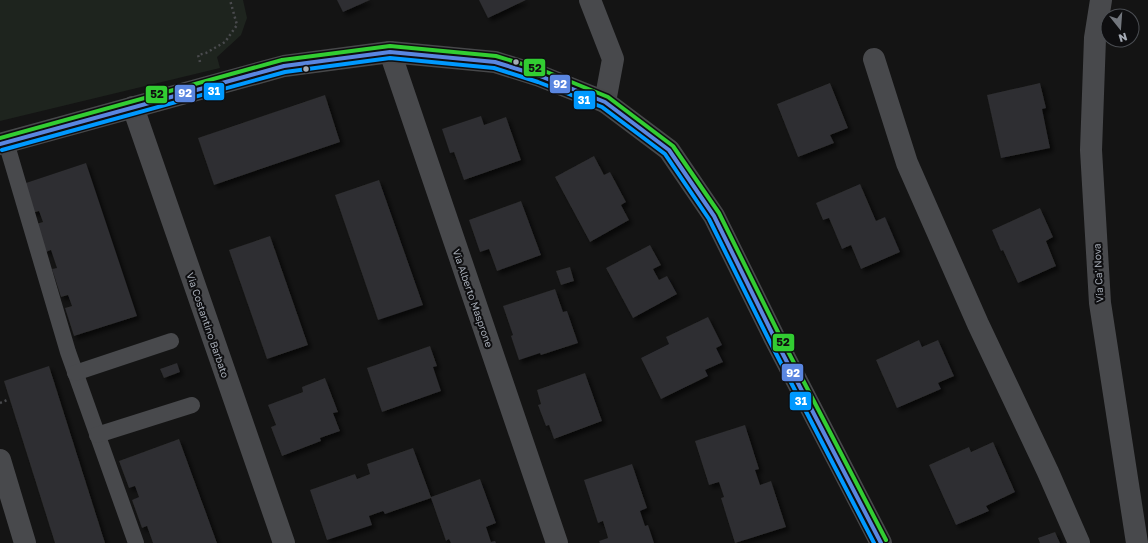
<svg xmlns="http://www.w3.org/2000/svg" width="1148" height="543" viewBox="0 0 1148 543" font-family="'Golos Text',sans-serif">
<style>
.green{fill:#1e241e}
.building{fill:#2e2e30;filter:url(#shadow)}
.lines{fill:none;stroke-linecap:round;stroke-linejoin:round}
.path{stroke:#4a4b4e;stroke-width:2.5;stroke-dasharray:2 3;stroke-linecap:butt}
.lane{stroke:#48494c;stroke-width:16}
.street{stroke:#48494c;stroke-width:22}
.secondary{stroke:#47484a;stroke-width:22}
.bus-1-casing{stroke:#0e0e10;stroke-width:7}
.bus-2-casing{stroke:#0e0e10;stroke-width:7}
.bus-3-casing{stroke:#0e0e10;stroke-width:7}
.bus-1{stroke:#5a86e0;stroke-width:4}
.bus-2{stroke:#09f;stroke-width:4}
.bus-3{stroke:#32cd32;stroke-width:4}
.bus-dot{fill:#a5abb5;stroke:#0e0e10;stroke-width:1.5}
.labels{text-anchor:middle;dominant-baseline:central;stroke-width:4;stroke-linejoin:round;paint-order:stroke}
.street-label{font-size:10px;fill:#a5abb5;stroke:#0e0e10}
.line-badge{stroke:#0e0e10;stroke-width:1.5}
.badge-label{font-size:11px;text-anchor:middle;font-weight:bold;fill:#fff}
.pale-badge-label{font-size:11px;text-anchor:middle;font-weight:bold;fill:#111}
</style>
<defs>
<filter id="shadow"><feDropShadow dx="3.5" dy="3.5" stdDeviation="2" flood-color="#0009"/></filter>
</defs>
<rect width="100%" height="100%" fill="#141414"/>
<polygon class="green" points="0,0 243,0 247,18 241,35 217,57 220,68 0,121"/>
<g class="building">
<polygon points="337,0 370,0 343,12"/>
<polygon points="479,0 526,0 488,18"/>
<polygon points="830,83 848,128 830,135 834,143 798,157 777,104"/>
<polygon points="1040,83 1046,108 1042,109 1050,148 1001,158 987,95"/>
<polygon points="325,95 340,142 214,185 198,138"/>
<polygon points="481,116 484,125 506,117 521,160 464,180 454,152 450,153 442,129"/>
<polygon points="594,156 604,175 610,172 626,202 621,205 629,220 590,242 555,177"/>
<polygon points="86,163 137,316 74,336 65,308 72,306 68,295 61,297 52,269 57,268 51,250 46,252 36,224 43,222 39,211 32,213 23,184"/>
<polygon points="379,180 423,305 378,320 335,195"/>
<polygon points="860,184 876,221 885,217 900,252 861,269 851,245 842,249 829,218 823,220 816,203"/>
<polygon points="521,201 541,255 497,271 489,249 480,252 469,220"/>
<polygon points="1040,208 1053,237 1046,241 1056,266 1018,283 1003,250 1001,251 992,230"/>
<polygon points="270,236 308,345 267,359 229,250"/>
<polygon points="650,245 661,265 653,269 659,280 667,276 677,294 633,318 606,268"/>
<polygon points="570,267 574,281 561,285 556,271"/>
<polygon points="555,289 563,312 567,311 578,343 541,355 540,353 519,360 511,336 513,335 503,306"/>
<polygon points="708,317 722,345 716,348 723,362 705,370 708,376 661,399 641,358 669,344 666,337"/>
<polygon points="919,340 922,347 938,340 954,376 938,383 941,389 897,408 876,360"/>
<polygon points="430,346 437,366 433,367 441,391 382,412 367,368"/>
<polygon points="177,363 180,372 164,378 160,369"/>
<polygon points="49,366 105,543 55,543 4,381"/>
<polygon points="585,373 602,421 554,439 549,425 546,426 538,405 541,404 537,390"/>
<polygon points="325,378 338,412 333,413 340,431 320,438 321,441 282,456 271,427 276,425 268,405 303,392 302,387"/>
<polygon points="745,425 759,469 755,470 760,485 771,481 786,527 735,543 721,498 724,497 719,482 709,485 695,441"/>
<polygon points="179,439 217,543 153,543 147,526 142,528 132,500 139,497 135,486 129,488 119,461"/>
<polygon points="993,442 1015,492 986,506 989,511 956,525 929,465 969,447 971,452"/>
<polygon points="413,448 431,497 480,479 496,523 486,527 491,542 495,541 496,543 451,543 449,539 446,541 431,498 385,514 383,511 369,516 372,525 327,540 310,490 355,474 357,479 370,474 367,464"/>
<polygon points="632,464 647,508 640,511 645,526 648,525 654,543 600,543 599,541 608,538 603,521 598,523 584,480"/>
<polygon points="1055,532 1060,543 1040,543 1038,538"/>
</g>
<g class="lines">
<g class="path">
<polyline points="200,62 198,55 206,53 225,42 237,25 230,0"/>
<polyline points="0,403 7,400"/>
</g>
<g class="lane">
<polyline points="6,142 68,352 136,543"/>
<polyline points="75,373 171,341"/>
<polyline points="97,435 192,405"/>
</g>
<g class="street">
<polyline points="590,0 613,59 605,102"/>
<polyline points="1101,0 1095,38 1091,150 1100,303 1137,543"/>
<polyline points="390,52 557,543"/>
<polyline points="874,59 907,163 978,324 1048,472 1079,543"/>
<polyline points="133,107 284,543"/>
<polyline points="0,460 25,543"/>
</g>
<polyline class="secondary" points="0,144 284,66 390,52 495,62 540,76 605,102 669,150 714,216 774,337 881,543"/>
<defs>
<polyline id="bus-1" points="0,144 284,66 390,52 495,62 540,76 605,102 669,150 714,216 774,337 881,543"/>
<polyline id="bus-2" points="2,150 285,72 390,58 494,68 538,82 602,107 665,154 709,219 769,340 874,543"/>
<polyline id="bus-3" points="0,138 282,60 390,46 496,56 542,70 608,97 673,146 719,213 779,334 886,540"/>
</defs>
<use href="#bus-1" class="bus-1-casing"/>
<use href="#bus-2" class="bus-2-casing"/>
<use href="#bus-3" class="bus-3-casing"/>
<use href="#bus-1" class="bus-1"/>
<use href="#bus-2" class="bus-2"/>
<use href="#bus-3" class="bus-3"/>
</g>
<g class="bus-dot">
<circle cx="516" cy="62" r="3.5"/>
<circle cx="306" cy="69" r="3.5"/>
</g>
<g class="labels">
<g class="street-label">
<text transform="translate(1098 273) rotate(-93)">Via Ca' Nova</text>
<text transform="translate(473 298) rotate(71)">Via Alberto Masprone</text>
<text transform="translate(208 325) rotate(71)">Via Costantino Barbato</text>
</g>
</g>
<g class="line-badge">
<rect x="523" y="58" width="23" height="19" rx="4" fill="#32cd32"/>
<rect x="549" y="74" width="22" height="20" rx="4" fill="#5a86e0"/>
<rect x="203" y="82" width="22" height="19" rx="4" fill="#09f"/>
<rect x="174" y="84" width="22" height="19" rx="4" fill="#5a86e0"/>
<rect x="145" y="85" width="23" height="19" rx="4" fill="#32cd32"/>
<rect x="573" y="90" width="23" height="20" rx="4" fill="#09f"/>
<rect x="772" y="333" width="23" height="19" rx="4" fill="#32cd32"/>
<rect x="781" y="363" width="23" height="19" rx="4" fill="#5a86e0"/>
<rect x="789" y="391" width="23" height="20" rx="4" fill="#09f"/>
</g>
<g class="badge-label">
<text x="560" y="88">92</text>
<text x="214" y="95">31</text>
<text x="185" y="97">92</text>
<text x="584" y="104">31</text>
<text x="793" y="377">92</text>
<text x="801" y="405">31</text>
</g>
<g class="pale-badge-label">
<text x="535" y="72">52</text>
<text x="157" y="98">52</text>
<text x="783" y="346">52</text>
</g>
<g transform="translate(1120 28) rotate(163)"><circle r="19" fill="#0e0e10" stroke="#4a4d52"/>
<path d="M0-3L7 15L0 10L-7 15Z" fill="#72767d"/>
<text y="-6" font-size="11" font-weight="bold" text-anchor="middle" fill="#a5abb5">N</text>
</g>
</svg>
